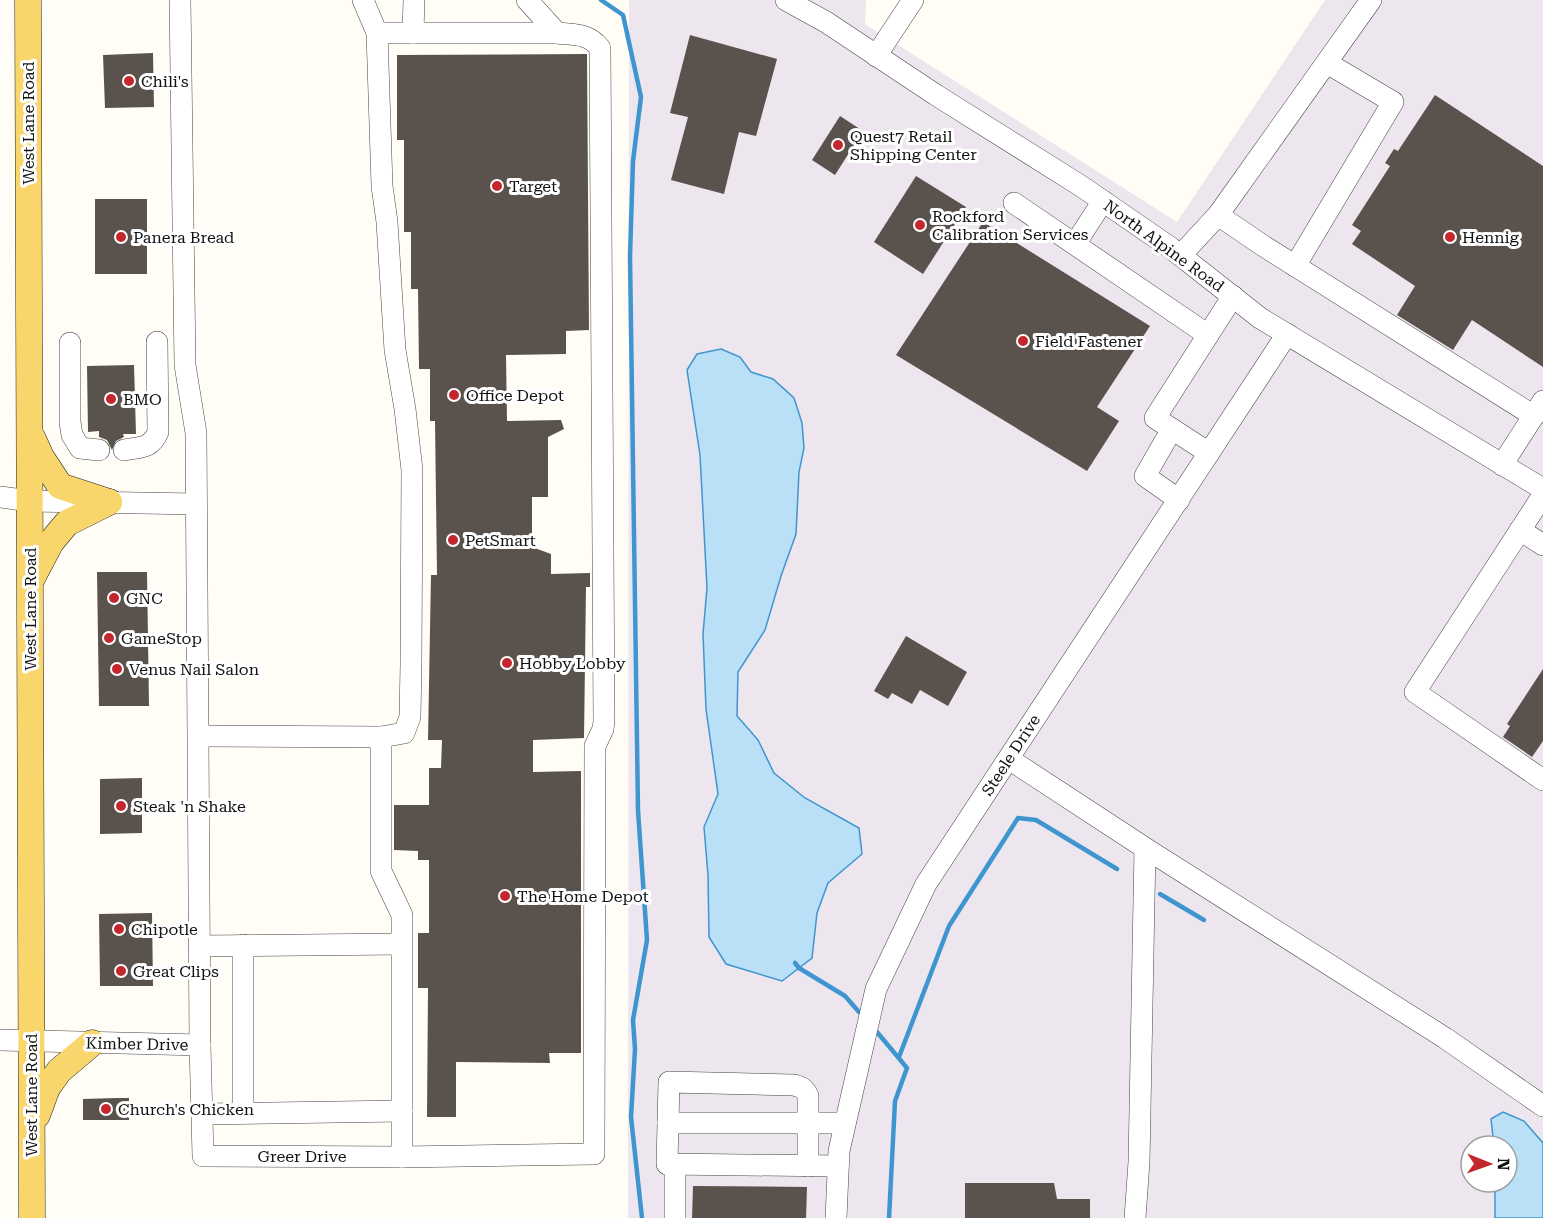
<svg xmlns="http://www.w3.org/2000/svg" width="1543" height="1218" viewBox="0 0 1543 1218" font-family="'Roboto Serif',serif">
<style>
.industrial{fill:#eee6ef;fill-rule:evenodd}
.water{fill:#b9e0f7;stroke:#3f96cf;stroke-width:1.5}
.lines{fill:none;stroke-linecap:round;stroke-linejoin:round}
.stream{stroke:#3f96cf;stroke-width:4.5}
.building{fill:#5a524d}
.minor-casing{stroke:#444;stroke-width:22}
.major-casing{stroke:#222;stroke-width:27}
.minor{stroke:#fff;stroke-width:21}
.major{stroke:#f9d66b;stroke-width:26}
.poi-dot{fill:#c4262e;stroke:#fff;stroke-width:2}
.labels{text-anchor:middle;dominant-baseline:central;stroke-width:6;stroke-linejoin:round;paint-order:stroke}
.poi-label{font-size:16px;fill:#111;stroke:#fff;text-anchor:start}
.street-label{font-size:16px;fill:#111;stroke:#fff}
</style>
<rect width="100%" height="100%" fill="#fffdf5"/>
<path class="industrial" d="M629 0H866L865 24 1177 222 1325 0H1543V1218H628ZM1471 1146H1507V1182H1471Z"/>
<g class="water">
<polygon points="721,349 740,357 751,372 773,379 794,398 802,423 804,448 799,472 796,534 781,576 765,630 738,672 737,716 758,740 774,773 805,798 859,828 862,854 828,883 817,913 812,958 782,981 726,964 709,937 708,875 704,827 718,794 706,709 703,634 707,588 700,455 687,370 697,354"/>
<polygon points="1503,1112 1524,1121 1543,1143 1543,1218 1495,1218 1495,1182 1507,1182 1507,1146 1494,1146 1491,1119"/>
</g>
<g class="lines">
<g class="stream">
<polyline points="601,0 623,15 641,97 633,161 630,256 638,811 647,940 633,1020 635,1049 631,1117 642,1218"/>
<polyline points="1160,894 1204,920"/>
<polyline points="795,963 799,968 845,996 859,1012"/>
<polyline points="877,1032 907,1068 895,1101 889,1218"/>
<polyline points="899,1057 949,926 1018,818 1036,820 1117,869"/>
</g>
</g>
<g class="building">
<polygon points="690,35 777,59 756,136 739,132 724,194 671,180 688,117 670,113"/>
<polygon points="153,53 154,107 105,108 103,55"/>
<polygon points="587,54 589,330 566,331 566,354 506,355 507,421 561,420 564,429 548,437 548,497 532,497 532,547 551,554 551,574 590,573 590,587 586,587 584,738 533,740 533,772 581,771 581,1053 549,1053 550,1063 456,1062 456,1117 427,1117 428,988 418,988 418,933 429,933 429,860 418,860 418,851 394,850 394,805 429,805 429,768 441,768 442,740 428,740 431,575 437,575 435,421 430,421 430,369 419,369 418,289 411,289 411,232 404,232 404,140 397,140 397,55"/>
<polygon points="1435,95 1543,166 1543,367 1472,320 1453,350 1397,315 1415,286 1352,244 1361,231 1352,225 1390,166 1385,163 1394,149 1398,151"/>
<polygon points="840,116 863,131 835,175 812,160"/>
<polygon points="916,176 966,207 923,274 874,242"/>
<rect x="95" y="199" width="52" height="75"/>
<polygon points="983,222 1150,326 1097,407 1119,421 1087,471 896,355"/>
<polygon points="134,365 136,434 123,434 124,437 116,441 112,450 107,440 99,437 99,431 88,432 87,366"/>
<polygon points="97,572 147,572 149,706 99,706"/>
<polygon points="906,636 967,672 948,706 920,690 912,704 892,693 888,699 874,691"/>
<polygon points="1543,669 1543,741 1532,757 1503,737 1510,726 1507,724"/>
<polygon points="142,778 142,833 100,834 100,779"/>
<polygon points="152,913 153,986 100,986 99,914"/>
<polygon points="116,1098 129,1098 129,1120 83,1120 83,1099"/>
<polygon points="965,1183 1054,1183 1057,1199 1090,1199 1090,1218 965,1218"/>
<polygon points="693,1186 807,1187 806,1218 692,1218"/>
</g>
<g class="lines">
<defs>
<g id="minor">
<path d="M180 0 185 365 196 433 200 1045 203 1156 402 1157 594 1154 595 746 603 729 604 721 600 48C588 33 575 35 557 33H377"/>
<polyline points="527,0 557,33"/>
<polyline points="786,0 826,22 936,95 1081,186 1171,248 1260,318 1543,489"/>
<polyline points="1371,0 1218,215 1262,245 1534,416"/>
<polyline points="413,33 414,0"/>
<polyline points="876,56 913,0"/>
<polyline points="1014,203 1208,335"/>
<polyline points="1075,244 1103,201"/>
<polyline points="1181,255 1218,215"/>
<polyline points="1295,266 1393,102 1327,63"/>
<polyline points="70,343 70,422 72,435 80,448 99,450"/>
<polyline points="1172,429 1145,476 1179,500"/>
<path d="M124 450C140 447 151 449 158 432L157 342"/>
<polyline points="1209,453 1155,418 1233,296"/>
<polyline points="1502,465 1543,401"/>
<polyline points="1543,495 1415,692 1543,780"/>
<polyline points="0,497 30,501 196,504"/>
<polyline points="1520,530 1543,545"/>
<polyline points="199,736 381,737 404,733 410,717 411,664 412,470 405,409 395,350 387,222 382,186 377,33 363,0"/>
<polyline points="381,737 381,871 402,915 402,1157"/>
<polyline points="1009,759 1145,848 1139,1162 1135,1218"/>
<polyline points="1145,848 1445,1038 1543,1106"/>
<polyline points="200,946 401,944"/>
<polyline points="0,1040 200,1045"/>
<polyline points="243,1113 243,945"/>
<polyline points="202,1114 402,1111"/>
<path d="M668 1123 669 1082 794 1085C802 1087 805 1089 808 1096V1166"/>
<polyline points="838,1166 667,1164 668,1123 845,1123"/>
<polyline points="675,1218 675,1164"/>
<polyline points="836,1218 839,1151 876,989 926,884 1287,334"/>
</g>
<g id="major">
<polyline points="28,0 32,1218"/>
<polyline points="32,437 41,457 60,486 109,502"/>
<polyline points="31,580 51,542 67,523 109,502"/>
<polyline points="37,1115 47,1088 59,1071 92,1043"/>
</g>
</defs>
<use href="#minor" class="minor-casing"/>
<use href="#major" class="major-casing"/>
<use href="#minor" class="minor"/>
<use href="#major" class="major"/>
</g>
<g class="poi-dot">
<circle cx="129" cy="81" r="6"/>
<circle cx="838" cy="145" r="6"/>
<circle cx="497" cy="186" r="6"/>
<circle cx="920" cy="225" r="6"/>
<circle cx="121" cy="237" r="6"/>
<circle cx="1450" cy="237" r="6"/>
<circle cx="1023" cy="341" r="6"/>
<circle cx="454" cy="395" r="6"/>
<circle cx="111" cy="399" r="6"/>
<circle cx="453" cy="540" r="6"/>
<circle cx="114" cy="598" r="6"/>
<circle cx="109" cy="638" r="6"/>
<circle cx="507" cy="663" r="6"/>
<circle cx="117" cy="669" r="6"/>
<circle cx="121" cy="806" r="6"/>
<circle cx="505" cy="896" r="6"/>
<circle cx="119" cy="929" r="6"/>
<circle cx="121" cy="971" r="6"/>
<circle cx="106" cy="1109" r="6"/>
</g>
<g class="labels">
<g class="poi-label">
<text x="141" y="81">Chili's</text>
<text x="850" y="136">Quest7 Retail<tspan x="850" dy="18">Shipping Center</tspan></text>
<text x="509" y="186">Target</text>
<text x="932" y="216">Rockford<tspan x="932" dy="18">Calibration Services</tspan></text>
<text x="133" y="237">Panera Bread</text>
<text x="1462" y="237">Hennig</text>
<text x="1035" y="341">Field Fastener</text>
<text x="466" y="395">Office Depot</text>
<text x="123" y="399">BMO</text>
<text x="465" y="540">PetSmart</text>
<text x="126" y="598">GNC</text>
<text x="121" y="638">GameStop</text>
<text x="519" y="663">Hobby Lobby</text>
<text x="129" y="669">Venus Nail Salon</text>
<text x="133" y="806">Steak 'n Shake</text>
<text x="517" y="896">The Home Depot</text>
<text x="131" y="929">Chipotle</text>
<text x="133" y="971">Great Clips</text>
<text x="118" y="1109">Church's Chicken</text>
</g>
<g class="street-label">
<text transform="translate(28 123) rotate(-90)">West Lane Road</text>
<text transform="translate(1164 246) rotate(36)">North Alpine Road</text>
<text transform="translate(30 609) rotate(-90)">West Lane Road</text>
<text transform="translate(1011 755) rotate(-57)">Steele Drive</text>
<text transform="translate(137 1044) rotate(1)">Kimber Drive</text>
<text transform="translate(31 1095) rotate(-90)">West Lane Road</text>
<text x="302" y="1156">Greer Drive</text>
</g>
</g>
<g transform="translate(1489 1164) rotate(91)"><circle r="28" fill="#ffffff" stroke="#a0a0a0" stroke-width="1.5"/>
<path d="M0-4.5L10 22L0 15L-10 22Z" fill="#c4262e"/>
<text y="-9" font-size="16" font-weight="bold" text-anchor="middle" fill="#111111">N</text>
</g>
</svg>
